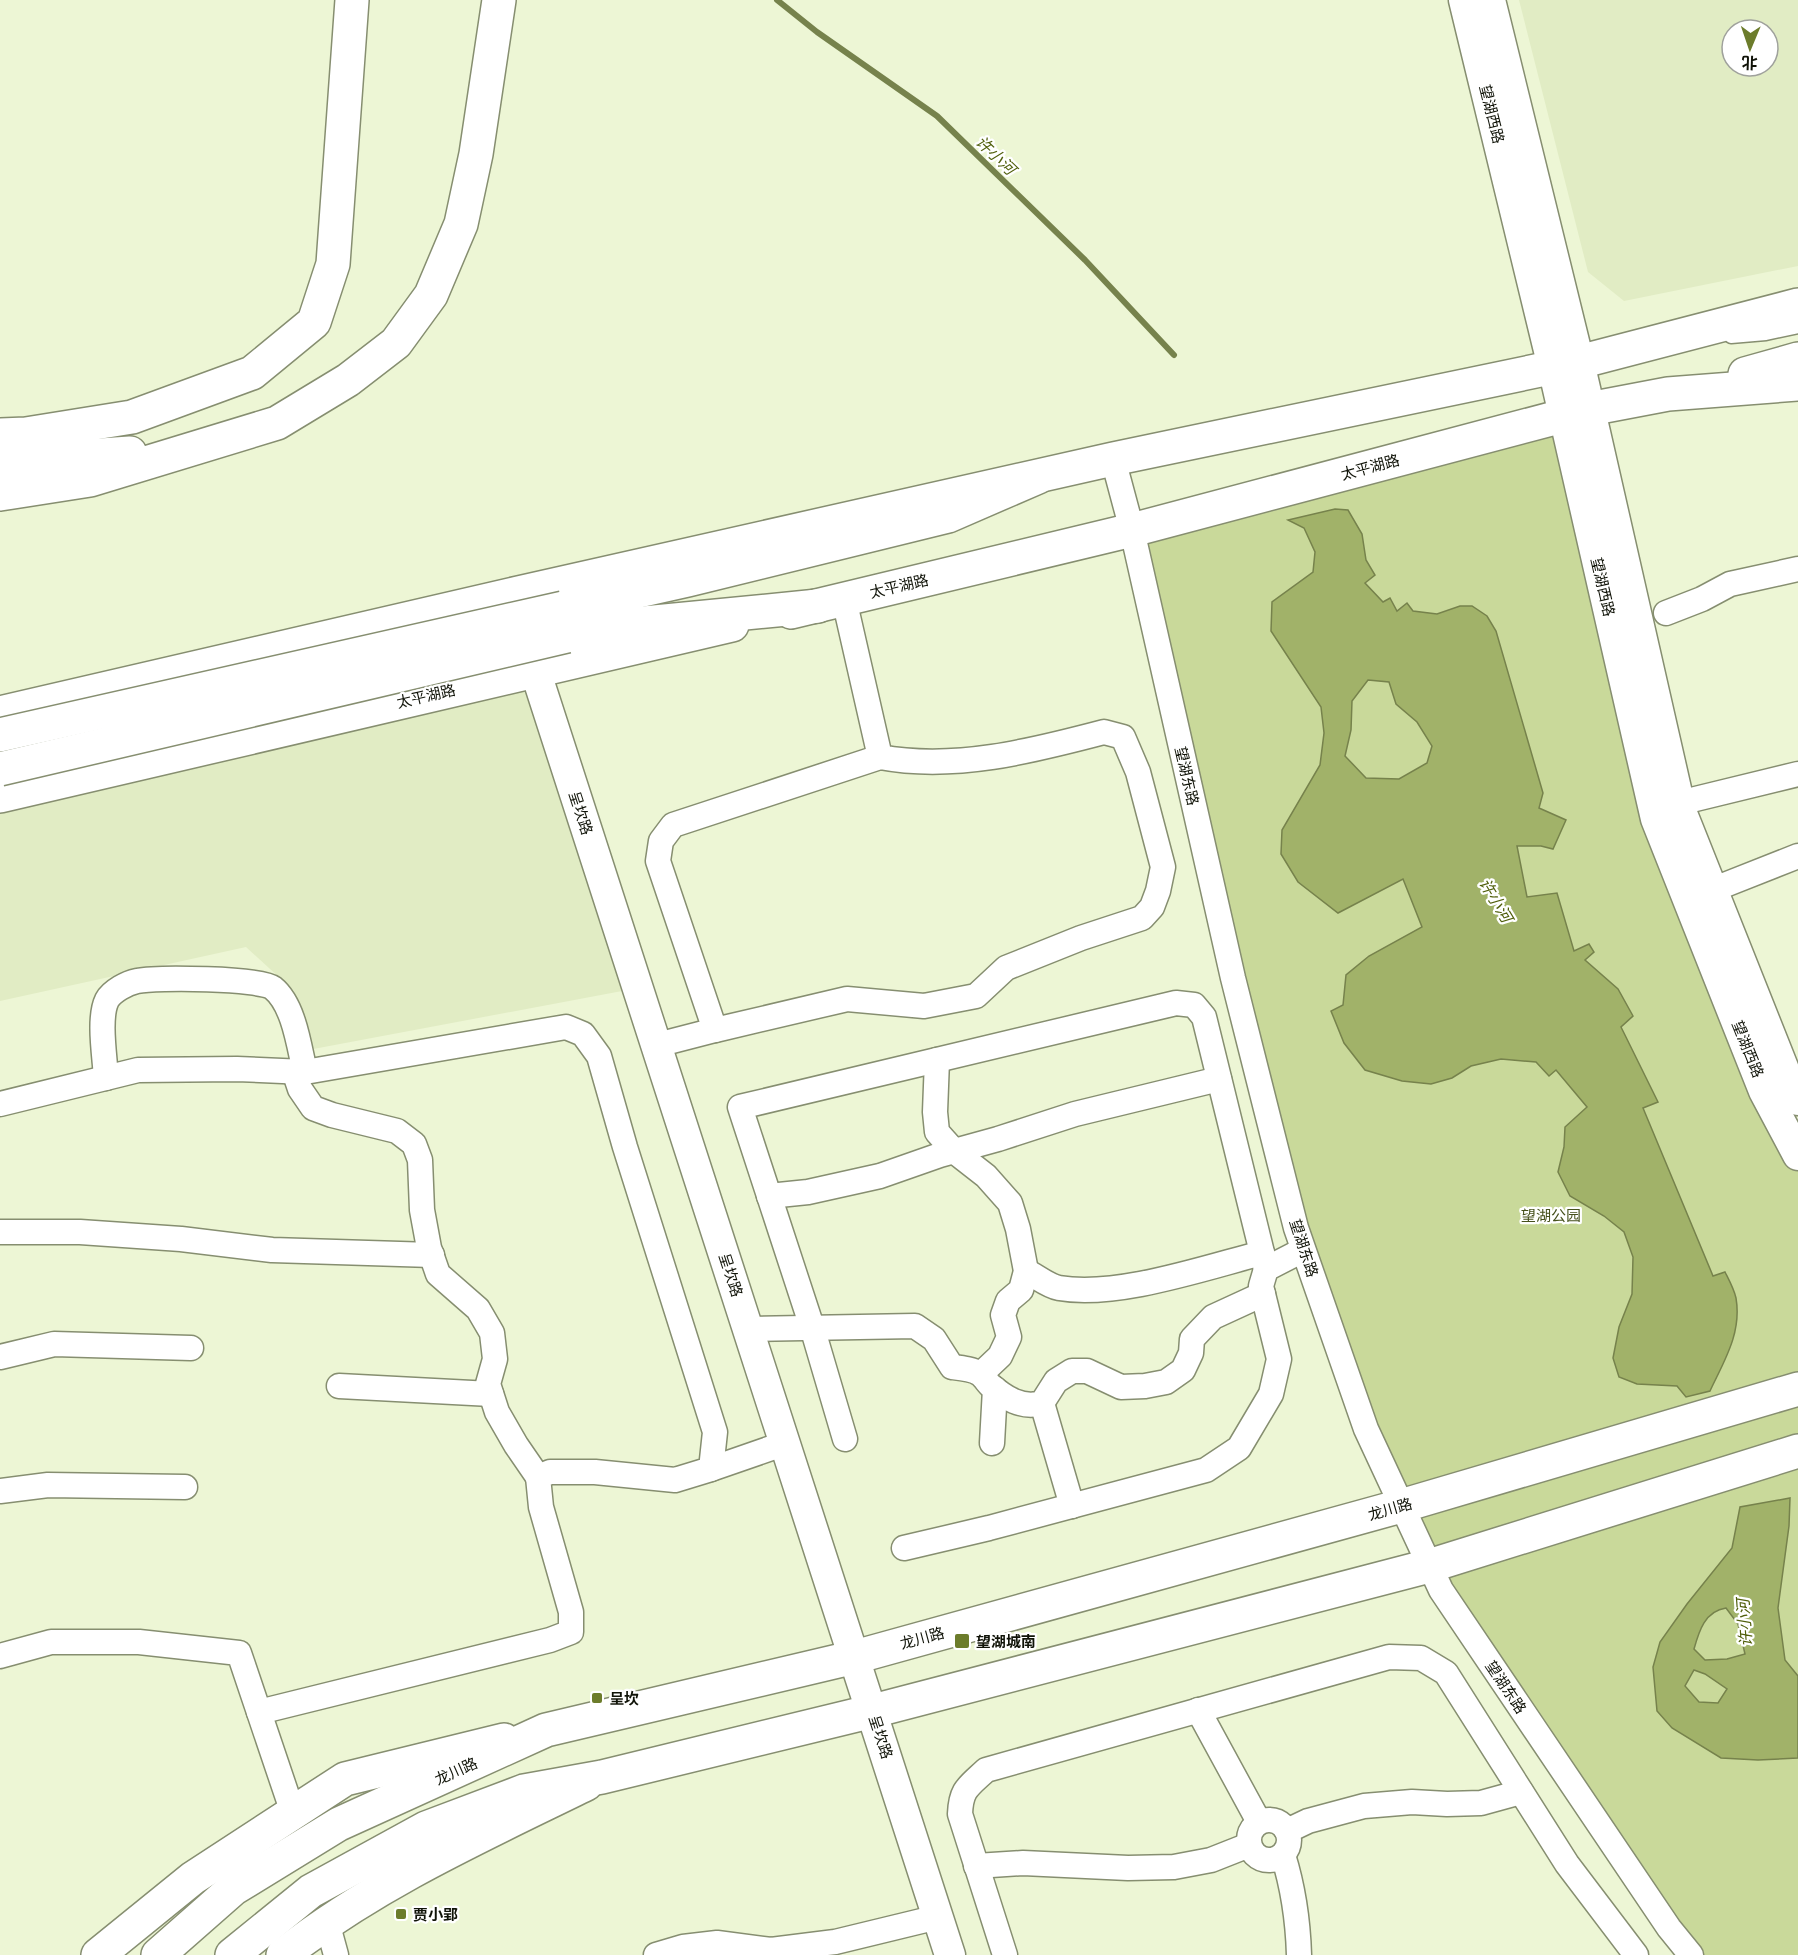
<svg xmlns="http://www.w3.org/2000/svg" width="1798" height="1955" viewBox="0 0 1798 1955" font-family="'PT Sans','Noto Sans SC',sans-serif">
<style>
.built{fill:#e1ecc4;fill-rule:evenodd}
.green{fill:#c9d99a}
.water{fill:#a1b269;stroke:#76824c;stroke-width:1.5;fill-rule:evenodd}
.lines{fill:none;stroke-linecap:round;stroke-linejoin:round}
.stream{stroke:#76824c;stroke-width:6}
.service-casing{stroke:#868e70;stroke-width:15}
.minor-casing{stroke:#868e70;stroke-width:27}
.tertiary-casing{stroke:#868e70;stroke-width:33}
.primary-casing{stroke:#868e70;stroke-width:36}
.trunk-casing{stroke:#868e70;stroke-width:36}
.service{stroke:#fff;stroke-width:12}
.minor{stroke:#fff;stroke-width:24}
.tertiary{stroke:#fff;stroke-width:30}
.primary{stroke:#fff;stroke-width:33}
.trunk{stroke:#fff;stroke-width:33}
.trunk-bridge-casing{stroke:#868e70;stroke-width:36;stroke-linecap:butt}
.trunk-bridge{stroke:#fff;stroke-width:33}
.poi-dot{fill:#6c7c2b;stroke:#fff;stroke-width:2}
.labels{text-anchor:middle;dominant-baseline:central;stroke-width:4.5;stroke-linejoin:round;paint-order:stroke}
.street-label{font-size:15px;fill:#101308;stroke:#fff}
.park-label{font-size:15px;fill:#46511c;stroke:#fff}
.poi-label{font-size:15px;font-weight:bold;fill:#101308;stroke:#fff;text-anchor:start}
.water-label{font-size:16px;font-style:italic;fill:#505f0b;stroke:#fff}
</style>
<rect width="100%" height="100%" fill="#edf6d5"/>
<g class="built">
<path d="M1519 0H1798V266L1624 301 1588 272ZM1732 30H1768V66H1732Z"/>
<polygon points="535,670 638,988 308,1050 294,991 246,947 0,1001 0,796"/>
</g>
<polygon class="green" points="1564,416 1798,1155 1798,1955 1691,1955 1441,1590 1296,1228 1132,530"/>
<g class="water">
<path d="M1335 509 1348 510 1362 534 1366 560 1375 575 1365 583 1383 602 1390 598 1397 611 1407 603 1413 611 1437 614 1460 606H1472L1487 616 1496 631 1543 793 1539 808 1566 820 1553 849 1541 846H1517L1527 897 1557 893 1574 951 1589 944 1594 952 1585 960 1618 989 1633 1016 1621 1027 1658 1102 1643 1108 1713 1276 1725 1272C1729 1280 1734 1289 1736 1298 1742 1333 1724 1361 1710 1391L1686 1397 1677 1386 1637 1384 1619 1377 1613 1358 1619 1327 1632 1294 1633 1257 1624 1232 1604 1216 1570 1196 1558 1172 1564 1147 1565 1127 1587 1107 1556 1070 1549 1076 1536 1062 1501 1059 1471 1066 1452 1078 1431 1084 1402 1081 1365 1070 1344 1043 1331 1011 1343 1005 1346 975 1369 956 1422 927 1403 879 1338 913 1298 882 1281 854 1282 830 1320 765 1324 733 1321 707 1271 631 1272 602 1313 572 1315 552 1304 528 1288 520ZM1368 680 1389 682 1396 704 1417 722 1432 746 1427 763 1399 779 1366 778 1345 756 1351 730 1352 701Z"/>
<path d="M1790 1498 1789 1526 1778 1608 1785 1660 1798 1676V1758L1758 1760 1721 1758 1672 1728 1657 1711 1653 1667 1660 1642 1687 1604 1732 1548 1740 1507ZM1726 1608 1738 1624 1745 1654 1727 1659 1705 1660 1694 1649C1699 1631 1705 1611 1726 1608ZM1694 1670 1705 1674 1727 1689 1718 1703 1699 1702 1685 1686Z"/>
</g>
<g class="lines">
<polyline class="stream" points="777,0 817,32 937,116 1085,260 1174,355"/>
<defs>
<polyline id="service" points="1731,337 1766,334 1798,327"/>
<g id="minor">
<polyline points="1113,459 1132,530 1233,978 1296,1228 1366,1429 1441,1590 1669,1928 1691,1955"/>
<path d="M844 599 880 757 673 825 661 841 658 861 715 1030 847 999 924 1006 976 996 1006 968 1081 938 1142 918 1152 907 1158 891 1163 867 1138 772 1123 737 1104 732C1032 751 954 771 880 757"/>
<polyline points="1666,613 1702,599 1730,584 1798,569"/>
<polyline points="1679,803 1798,774"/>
<polyline points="1712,890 1798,856"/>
<polyline points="657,1045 715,1030"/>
<polyline points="937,1060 935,1112 937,1132 954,1151 986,1176 1010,1203 1018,1229 1026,1271 1021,1290 1008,1301 1003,1315 1009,1337 1000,1356 981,1374"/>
<polyline points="294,1071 300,1089 313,1108 332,1115 397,1131 414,1144 420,1160 422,1210 429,1248 438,1274 478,1309 492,1333 495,1359 488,1384 497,1412 516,1445 538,1477"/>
<path d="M106 1078C105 1058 98 1018 107 1000 112 991 127 983 137 981 156 977 260 978 273 988 294 1005 299 1046 305 1072"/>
<polyline points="0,1104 138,1070 237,1069 305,1072 566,1027 583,1034 599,1056 625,1147 715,1432 711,1469 675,1480 595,1472 550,1472 538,1477 541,1507 571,1612 571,1632 550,1640 259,1712"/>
<polyline points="769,1196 808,1192 880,1176 940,1155 998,1139 1075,1114 1219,1079"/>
<polyline points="0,1232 80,1232 181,1239 272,1250 432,1255"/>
<path d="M1026 1271C1036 1276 1048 1286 1059 1288 1117 1298 1204 1268 1262 1253"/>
<path d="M749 1329 915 1326 934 1339 952 1367C961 1368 973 1369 980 1374 984 1377 987 1382 990 1385 1005 1398 1022 1409 1042 1403L1056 1381 1072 1371H1087L1121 1387 1145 1386 1166 1382 1183 1370 1191 1353 1192 1339 1213 1317 1263 1294"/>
<polyline points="0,1357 54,1344 191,1348"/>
<polyline points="339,1386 491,1394"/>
<polyline points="1042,1403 1072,1506"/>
<polyline points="845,1439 812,1327 740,1107 1176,1003 1194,1005 1204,1017 1266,1269"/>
<polyline points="992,1443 995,1389"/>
<polyline points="711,1469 786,1443"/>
<polyline points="0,1491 48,1485 185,1487"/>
<polyline points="904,1548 989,1528 1206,1470 1239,1448 1271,1394 1279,1359 1261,1286 1266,1269 1303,1250"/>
<polyline points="0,1656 51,1642 139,1642 239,1653 293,1813"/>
<polyline points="1198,1710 1259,1822"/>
<circle cx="1269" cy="1840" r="20"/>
<polyline points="1287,1831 1308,1821 1364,1806 1412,1802 1447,1804 1481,1803 1521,1792"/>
<path d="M1283 1855C1293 1887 1298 1921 1299 1955"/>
<polyline points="976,1866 1023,1863 1128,1868 1174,1867 1211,1860 1249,1845"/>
<polyline points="327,1922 336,1955"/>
<polyline points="656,1955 683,1947 717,1943 771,1950 835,1942 938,1917"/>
<path d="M1005 1955 960 1814C961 1789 968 1787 986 1770L1389 1657 1421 1658 1446 1673 1567 1864 1636 1955"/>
</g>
<g id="tertiary">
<polyline points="1464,0 1553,367 1656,819 1764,1091 1798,1155"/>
<polyline points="1490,0 1579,362 1681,811 1788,1080 1798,1100"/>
<polyline points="531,649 535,670 950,1955"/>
</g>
<g id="primary">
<polyline points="1745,374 1798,359"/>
<polyline points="791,612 1132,530 1589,409 1668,394 1798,384"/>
<polyline points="0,713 518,593 1113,459 1579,362 1798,305"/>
<polyline points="0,796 732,625"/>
<polyline points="98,1955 193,1878 345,1779 504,1740"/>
<path d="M283 1955C375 1883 482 1835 586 1784"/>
</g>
<g id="trunk">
<polyline points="0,435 26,434 132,417 252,373 314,322 333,264 352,0"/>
<polyline points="0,462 130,453"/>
<polyline points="0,494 90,480 277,423 348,380 396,343 431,295 461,224 476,154 499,0"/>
<polyline points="563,608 688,580 948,516 1038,477"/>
<polyline points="567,636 613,626 818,606"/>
<polyline points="158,1955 233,1889 339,1824 546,1730 855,1657 1401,1506 1798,1389"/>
<polyline points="232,1955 311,1891 426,1828 524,1791 602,1777 873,1711 1429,1566 1798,1451"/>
</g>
</defs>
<use href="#service" class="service-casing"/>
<use href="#minor" class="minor-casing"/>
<use href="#tertiary" class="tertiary-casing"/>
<use href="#primary" class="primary-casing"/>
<use href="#trunk" class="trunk-casing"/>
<use href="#service" class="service"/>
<use href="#minor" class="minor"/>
<use href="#tertiary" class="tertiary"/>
<use href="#primary" class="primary"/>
<use href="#trunk" class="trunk"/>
<defs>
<g id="trunk-bridge">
<polyline points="0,735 563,608"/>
<polyline points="0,769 567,636"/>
</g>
</defs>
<use href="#trunk-bridge" class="trunk-bridge-casing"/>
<use href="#trunk-bridge" class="trunk-bridge"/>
</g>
<g class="poi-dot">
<rect x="954" y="1633" width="16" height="16" rx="3"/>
<rect x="591" y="1692" width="12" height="12" rx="3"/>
<rect x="395" y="1908" width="12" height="12" rx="3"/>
</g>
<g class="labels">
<g class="street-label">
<text transform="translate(1492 114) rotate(76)">望湖西路</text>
<text transform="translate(1370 467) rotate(-15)">太平湖路</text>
<text transform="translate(899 586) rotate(-13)">太平湖路</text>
<text transform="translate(1603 587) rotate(77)">望湖西路</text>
<text transform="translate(426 696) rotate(-13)">太平湖路</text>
<text transform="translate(1187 776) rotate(77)">望湖东路</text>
<text transform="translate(581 813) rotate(72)">呈坎路</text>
<text transform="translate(1748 1049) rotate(68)">望湖西路</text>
<text transform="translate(1304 1248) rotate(72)">望湖东路</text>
<text transform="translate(731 1275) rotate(72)">呈坎路</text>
<text transform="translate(1390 1509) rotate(-16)">龙川路</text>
<text transform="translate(922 1638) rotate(-15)">龙川路</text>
<text transform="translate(1506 1687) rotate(56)">望湖东路</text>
<text transform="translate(881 1737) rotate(72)">呈坎路</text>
<text transform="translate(456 1771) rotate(-24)">龙川路</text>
</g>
<g class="park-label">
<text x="1551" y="1215">望湖公园</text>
</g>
<g class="poi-label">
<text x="976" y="1641">望湖城南</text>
<text x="609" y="1698">呈坎</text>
<text x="413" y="1914">贾小郢</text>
</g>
<g class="water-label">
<text transform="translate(996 155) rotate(44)">许小河</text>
<text transform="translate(1496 900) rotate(59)">许小河</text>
<text transform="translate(1744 1623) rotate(-94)">许小河</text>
</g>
</g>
<g transform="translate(1750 48) rotate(182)"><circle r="28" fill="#ffffff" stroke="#9fa19c" stroke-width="1.5"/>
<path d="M0-4.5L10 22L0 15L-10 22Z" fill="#6c7c2b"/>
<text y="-9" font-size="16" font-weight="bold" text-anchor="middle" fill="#101308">北</text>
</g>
</svg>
